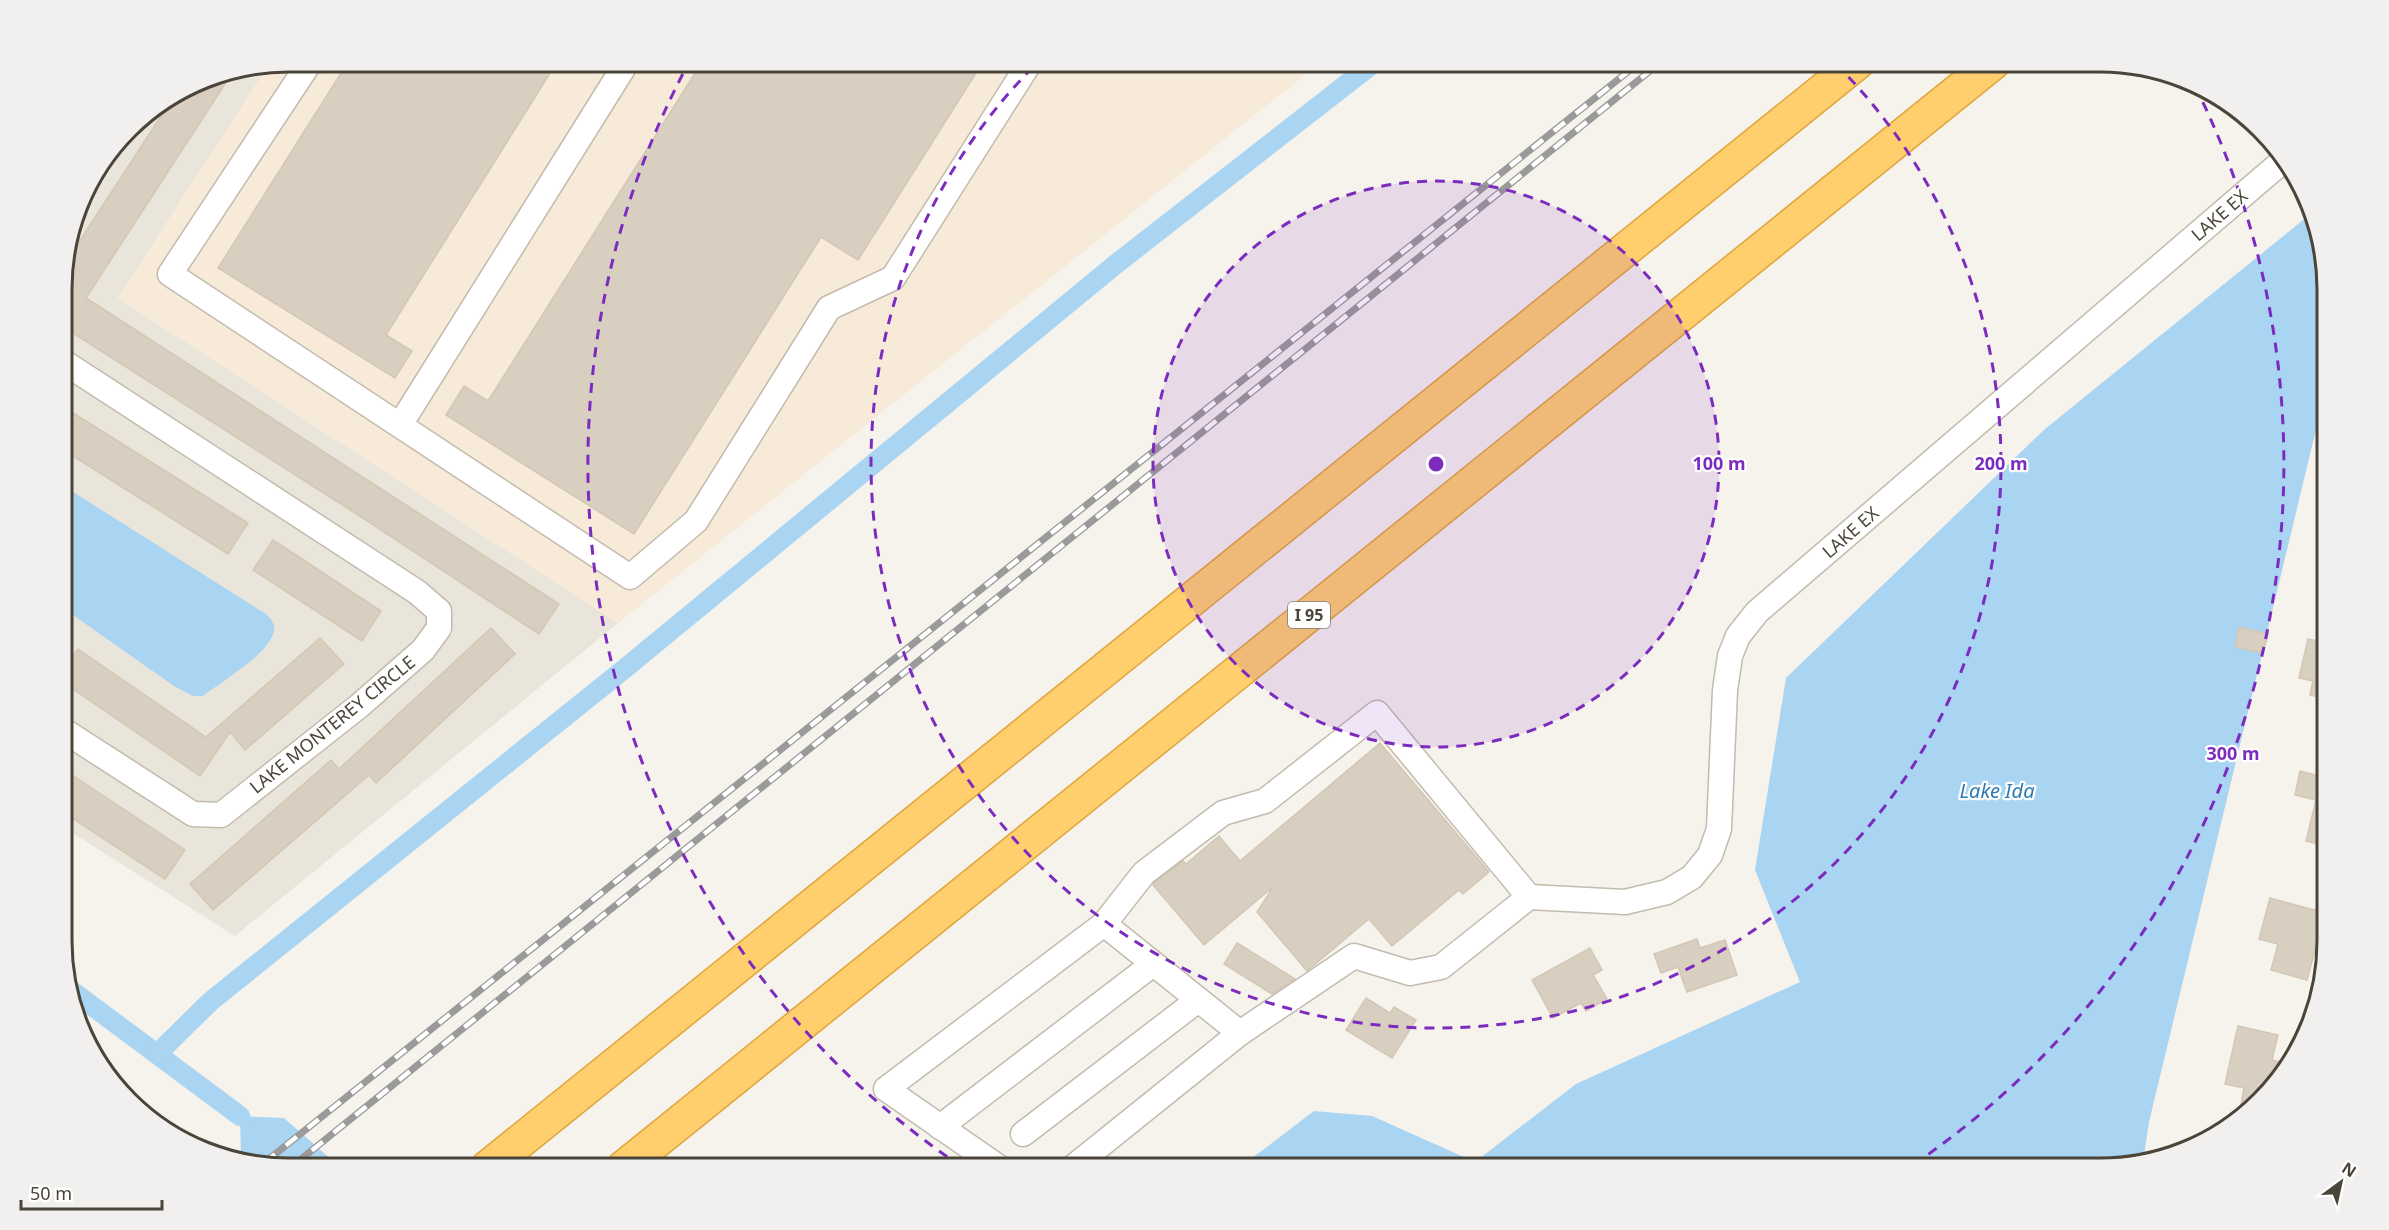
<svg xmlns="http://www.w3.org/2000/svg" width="2389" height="1230" viewBox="0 0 2389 1230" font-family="'Noto Sans',sans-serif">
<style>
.residential{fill:#eae5da}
.commercial{fill:#f7ead8}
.water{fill:#a9d4f2}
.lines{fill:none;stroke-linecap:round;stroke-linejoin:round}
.canal{stroke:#a9d4f2;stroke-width:20}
.building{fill:#d8cfc1;stroke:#d3c7b4;stroke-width:1.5}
.minor-casing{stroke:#c2bbae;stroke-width:27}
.highway-casing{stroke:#e0a43c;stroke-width:36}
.minor{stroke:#fff;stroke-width:24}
.highway{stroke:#ffcf6e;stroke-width:33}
.rail-casing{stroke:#9a9a9a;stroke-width:7}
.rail{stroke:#fff;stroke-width:4.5;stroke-dasharray:14;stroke-linecap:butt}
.ring{fill:none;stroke:#7b2cbf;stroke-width:3;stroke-dasharray:10 8}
.labels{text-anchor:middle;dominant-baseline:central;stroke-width:4.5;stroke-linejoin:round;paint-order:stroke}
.shield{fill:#fff;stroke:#817c74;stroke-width:1.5}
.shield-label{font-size:16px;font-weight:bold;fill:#4b4439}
.street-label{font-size:18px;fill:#4b4439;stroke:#fff}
.water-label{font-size:20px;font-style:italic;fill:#2e7ab2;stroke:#fff}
.rim{fill:none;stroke:#4b4439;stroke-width:3}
.centre{fill:#7b2cbf;stroke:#fff;stroke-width:3}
.ring-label{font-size:18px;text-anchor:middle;font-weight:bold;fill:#7b2cbf;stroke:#fff;stroke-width:4.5;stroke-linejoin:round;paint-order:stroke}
</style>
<rect width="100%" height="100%" fill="#f6f3ec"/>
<polygon class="residential" points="268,66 118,298 618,623 235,936 63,827 62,274 85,188 139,118 202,79"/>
<polygon class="commercial" points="289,62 1321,62 618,623 118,298 268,66"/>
<g class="water">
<polygon points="2313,212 2326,260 2326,388 2149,1122 2143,1162 2114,1168 1239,1168 1314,1111 1372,1116 1475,1162 1576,1084 1800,982 1755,870 1786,678 2045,429"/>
<path d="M62 485 266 614C270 618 275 623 274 630 271 653 221 682 203 696H193L174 686 63 608Z"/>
<polygon points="240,1116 284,1118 341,1168 289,1168 245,1158 241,1154"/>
</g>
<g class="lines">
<g class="canal">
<polyline points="68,988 240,1116"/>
<polyline points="158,1053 211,1001 623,670 1116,264 1375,62"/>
</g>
</g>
<g class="building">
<polygon points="348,62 557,62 386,335 412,351 395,378 218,268"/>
<polygon points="702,62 983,62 858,260 821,237 634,534 446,415 464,386 488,401"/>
<polygon points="232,73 86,298 559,604 539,634 366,520 62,326 62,293 77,270 66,262 174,96 202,79"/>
<polygon points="62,406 248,523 228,554 62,449"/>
<polygon points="273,540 381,611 362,641 253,570"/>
<polygon points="2239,627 2268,634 2263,653 2235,647"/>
<polygon points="491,628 515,654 376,783 369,775 213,910 190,884 331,760 339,769"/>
<polygon points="320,638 344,664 245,750 230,732 200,776 63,682 63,671 78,649 206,737"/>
<polygon points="2308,639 2327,643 2327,699 2310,695 2313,681 2299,678"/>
<polygon points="1380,743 1489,872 1463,894 1459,890 1392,946 1369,919 1307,971 1257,912 1273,887 1204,945 1153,885 1154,883 1183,861 1186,864 1219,836 1240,861"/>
<polygon points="63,769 185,850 165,879 63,812"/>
<polygon points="2300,771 2327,778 2327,846 2306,841 2316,800 2295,795"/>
<polygon points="2270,898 2325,913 2307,980 2271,970 2278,944 2259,939"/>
<polygon points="1697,939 1700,948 1725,940 1737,975 1687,992 1678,967 1661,973 1654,954"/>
<polygon points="1237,943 1295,979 1272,994 1224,964"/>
<polygon points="1590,948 1602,970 1593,975 1607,999 1586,1011 1581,1003 1553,1018 1532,980"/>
<polygon points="1366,998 1390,1013 1394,1007 1416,1020 1392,1058 1346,1030"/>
<polygon points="2238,1026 2278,1035 2272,1060 2289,1064 2271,1091 2252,1108 2241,1105 2244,1088 2225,1084"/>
</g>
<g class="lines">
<defs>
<g id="minor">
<polyline points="310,62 170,274 630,577 696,521 829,308 893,278 1030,62"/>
<polyline points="62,361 417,592 439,611 439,628 423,650 359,706 221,815 193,814 63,730"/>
<polyline points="400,425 627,62"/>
<polyline points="1529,897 1625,902 1667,892 1692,877 1710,855 1719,829 1725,690 1730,656 1738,636 1757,612 2285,159"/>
<polyline points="1104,924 1144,873 1223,813 1265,801 1377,713 1529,897"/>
<polyline points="940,1127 1153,964"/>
<polyline points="1023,1134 1198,1000"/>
<polyline points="1000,1168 886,1089 1104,924 1240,1033"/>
<polyline points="1072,1168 1240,1033 1354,956 1410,973 1441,967 1529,897"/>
</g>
<g id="highway">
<polyline points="487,1168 1858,62"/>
<polyline points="623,1168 1994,62"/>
</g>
</defs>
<use href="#minor" class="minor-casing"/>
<use href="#highway" class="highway-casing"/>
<use href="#minor" class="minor"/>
<use href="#highway" class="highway"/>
<defs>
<g id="rail">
<polyline points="264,1163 1640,62"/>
<polyline points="290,1168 1661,62"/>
</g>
</defs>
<use href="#rail" class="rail-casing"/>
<use href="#rail" class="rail"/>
</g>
<circle cx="1436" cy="464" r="283" fill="#7b2cbf" fill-opacity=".12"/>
<g class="ring">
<circle cx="1436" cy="464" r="283"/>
<path d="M1836 64A565 565 0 1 1 1036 64"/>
<path d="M962 1167A848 848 0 0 1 687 66M2195 86A848 848 0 0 1 1910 1167"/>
</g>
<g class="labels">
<rect class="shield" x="1288" y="602" width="42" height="26" rx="4.5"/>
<g class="shield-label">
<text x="1309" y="615">I 95</text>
</g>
<g class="street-label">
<text transform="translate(2219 215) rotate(-41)">LAKE EX</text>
<text transform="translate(1850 532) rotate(-41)">LAKE EX</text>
<text transform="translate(332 724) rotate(-39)">LAKE MONTEREY CIRCLE</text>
</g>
<g class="water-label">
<text x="1997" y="790">Lake Ida</text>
</g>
</g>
<path d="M0 0H2389V1230H0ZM289 72H2100A217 217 0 0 1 2317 289V941A217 217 0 0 1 2100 1158H289A217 217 0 0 1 72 941V289A217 217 0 0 1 289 72Z" fill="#f1f0ef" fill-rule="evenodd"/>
<path class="rim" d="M289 72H2100A217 217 0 0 1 2317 289V941A217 217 0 0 1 2100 1158H289A217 217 0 0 1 72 941V289A217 217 0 0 1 289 72Z"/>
<circle cx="1436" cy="464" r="9" class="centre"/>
<g class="ring-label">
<text x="1719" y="470">100 m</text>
<text x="2001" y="470">200 m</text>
<text x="2233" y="760">300 m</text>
</g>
<g transform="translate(2341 1182) rotate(33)" stroke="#ffffff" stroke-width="4.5" paint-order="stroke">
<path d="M0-4.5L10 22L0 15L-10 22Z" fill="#4b4439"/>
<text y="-9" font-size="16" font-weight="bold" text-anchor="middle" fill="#4b4439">N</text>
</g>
<path d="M21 1200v9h141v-9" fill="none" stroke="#4b4439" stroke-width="3"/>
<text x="30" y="1200" font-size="18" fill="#4b4439" stroke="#ffffff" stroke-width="4.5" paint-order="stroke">50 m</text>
</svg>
